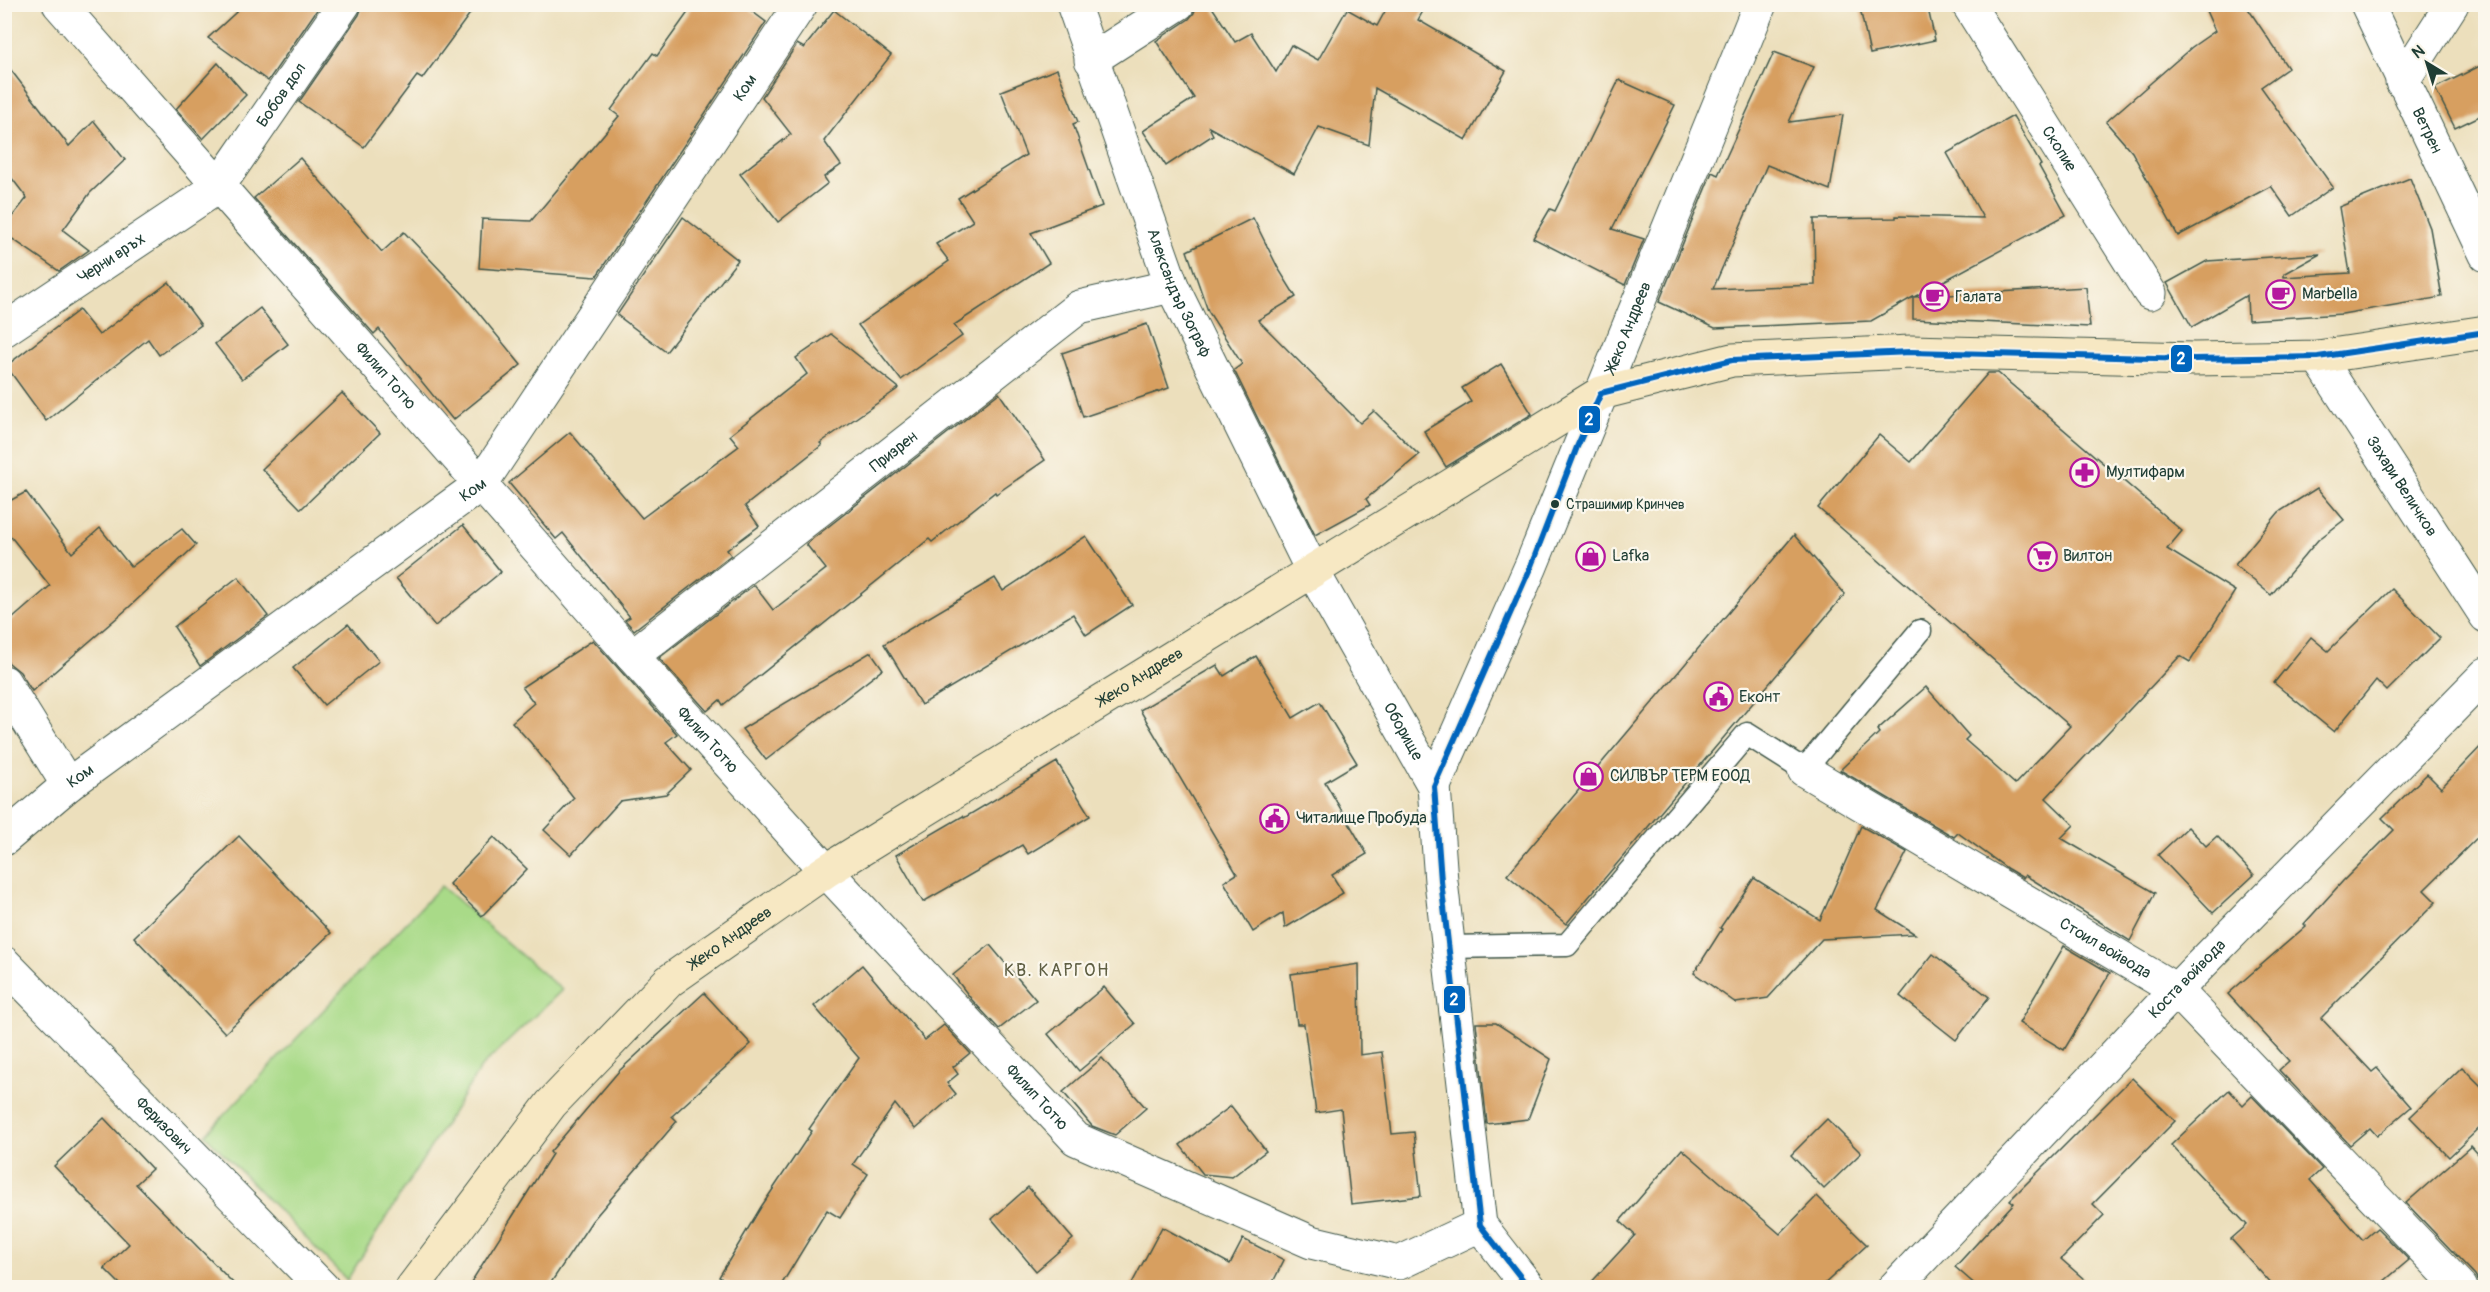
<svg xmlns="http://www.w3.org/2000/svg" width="2490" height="1292" viewBox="0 0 2490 1292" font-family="Pangolin,sans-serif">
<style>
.green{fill:#a9da88;stroke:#648c5e;stroke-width:1.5}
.building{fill:#d79f60}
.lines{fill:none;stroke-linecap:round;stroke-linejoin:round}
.lane-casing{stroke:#3e5548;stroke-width:25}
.street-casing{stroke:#3e5548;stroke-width:35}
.secondary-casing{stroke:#3e5548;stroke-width:35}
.lane{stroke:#fff;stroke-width:22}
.street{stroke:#fff;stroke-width:33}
.secondary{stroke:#f7e8c3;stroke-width:33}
.bus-1-casing{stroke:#fbf7ec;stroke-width:10}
.bus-1{stroke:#0065bd;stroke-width:6}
.bus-dot{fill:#1f3d34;stroke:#fbf7ec;stroke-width:2}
.labels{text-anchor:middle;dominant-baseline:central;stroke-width:4.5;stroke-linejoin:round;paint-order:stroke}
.bus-label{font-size:14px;fill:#1f3d34;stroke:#fbf7ec;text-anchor:start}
.street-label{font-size:16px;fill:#1f3d34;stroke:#fbf7ec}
.poi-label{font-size:16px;fill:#1f3d34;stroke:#fbf7ec;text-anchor:start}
.neighbourhood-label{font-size:18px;letter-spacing:1.5px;fill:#5f5f43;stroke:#fbf7ec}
.line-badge{stroke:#fbf7ec;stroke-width:2}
.badge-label{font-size:16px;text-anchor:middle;font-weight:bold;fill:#fff}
</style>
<rect width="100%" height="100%" fill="#fbf7ec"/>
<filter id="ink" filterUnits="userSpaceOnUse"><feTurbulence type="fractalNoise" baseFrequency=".0167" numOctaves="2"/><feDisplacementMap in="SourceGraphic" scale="12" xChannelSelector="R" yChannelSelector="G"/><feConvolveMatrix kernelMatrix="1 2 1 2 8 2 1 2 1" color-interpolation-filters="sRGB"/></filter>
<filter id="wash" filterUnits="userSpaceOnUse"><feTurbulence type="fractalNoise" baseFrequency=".008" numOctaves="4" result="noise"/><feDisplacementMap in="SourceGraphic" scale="24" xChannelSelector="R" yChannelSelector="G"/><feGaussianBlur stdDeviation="1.35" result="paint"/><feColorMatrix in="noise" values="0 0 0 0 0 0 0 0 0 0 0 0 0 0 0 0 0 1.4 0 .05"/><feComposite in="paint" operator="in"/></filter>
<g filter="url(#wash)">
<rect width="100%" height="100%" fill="#ecdfbc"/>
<polygon class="green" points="441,886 562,990 481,1067 347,1280 205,1135"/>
<g id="blocks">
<g class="building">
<polygon points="245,4 321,4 268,81 208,38"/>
<polygon points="363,4 477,4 422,79 417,76 364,147 299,102 359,15"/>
<polygon points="694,4 742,4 766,22 596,277 479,268 482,219 531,221 619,116 611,110 653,53 657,56"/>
<polygon points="1197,4 1210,4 1235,42 1251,33 1276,72 1291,45 1318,60 1347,9 1377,26 1389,4 1427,4 1418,20 1506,71 1466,140 1375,88 1369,145 1319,127 1294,174 1209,127 1213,135 1166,166 1143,131 1194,98 1156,41 1189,19 1194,13"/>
<polygon points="1859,4 1927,4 1935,40 1870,54"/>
<polygon points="2203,4 2245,4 2288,68 2261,87 2333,187 2292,216 2271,186 2178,236 2132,152 2106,122 2192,47 2215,31"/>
<polygon points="834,10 891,55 824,141 841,165 824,177 828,183 778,222 740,174 791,134 762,97 797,44 804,48"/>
<polygon points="1774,52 1814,67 1789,122 1843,115 1830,190 1767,165 1713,289 1815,285 1814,219 1896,218 1896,216 1983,218 1947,153 2013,116 2041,165 2039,166 2066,215 1914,297 2086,287 2090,327 1913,319 1913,297 1871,321 1715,328 1659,302 1712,172 1718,175"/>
<polygon points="4,61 69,146 94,121 125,160 90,193 63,230 89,250 59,271 4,233 4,227 27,198 4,168"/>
<polygon points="218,63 246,95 203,139 176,109"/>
<polygon points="2486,63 2486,113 2455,128 2435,88"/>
<polygon points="1057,69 1078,122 1073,124 1102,206 1031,233 1049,263 954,325 962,336 901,380 858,325 949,261 936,244 973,221 958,198 1026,155 1001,91"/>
<polygon points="1619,80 1675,105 1612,229 1644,239 1625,285 1533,238 1550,209 1555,211"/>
<polygon points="300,158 382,252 404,232 464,295 521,365 453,420 379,329 374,334 254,198"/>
<polygon points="2410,178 2430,228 2442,297 2342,314 2248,320 2247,295 2192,327 2167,283 2207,261 2320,254 2284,274 2284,277 2350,273 2339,207"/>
<polygon points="683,217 738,260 666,352 617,315"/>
<polygon points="1253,218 1278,268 1296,297 1258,320 1360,423 1374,411 1419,455 1366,499 1370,505 1315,535 1234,370 1242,364 1208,311 1187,251"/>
<polygon points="169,282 201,325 159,355 148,339 46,421 6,366 79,310 99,335"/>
<polygon points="260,308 288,344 242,379 215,344"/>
<polygon points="1147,324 1169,388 1083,417 1062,353"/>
<polygon points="831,334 899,388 820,443 822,445 745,506 759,526 727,550 731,555 634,630 625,620 630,617 563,533 556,539 509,483 570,432 642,518 739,446 730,435 807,374 796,358"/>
<polygon points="1501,364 1532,414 1446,467 1424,431 1471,402 1462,388"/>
<polygon points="1988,373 1998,373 2182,531 2167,549 2235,591 2190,662 2180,656 2046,798 2074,825 2061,838 2155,893 2130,941 2025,875 2023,878 2008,869 1958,833 1954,837 1840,770 1879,733 1877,730 1926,687 1969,736 1965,740 2015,784 2070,726 1818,508 1879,435 1911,462"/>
<polygon points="342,393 380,433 301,509 262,469"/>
<polygon points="999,393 1045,460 996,494 995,492 932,542 929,539 723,705 720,700 707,711 659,658 754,585 773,610 826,569 806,544"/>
<polygon points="2317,488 2344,520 2318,540 2271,595 2235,565 2279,512"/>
<polygon points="26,492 72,553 100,528 131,567 182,529 196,545 127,609 32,691 20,672 4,659 4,626 50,586 4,528 4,504"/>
<polygon points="463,525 501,572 435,626 396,578"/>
<polygon points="1794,535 1845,594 1566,924 1507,875"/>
<polygon points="1086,536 1132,605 1086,635 1073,614 921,705 884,644 995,578 1003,591"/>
<polygon points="238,577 268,616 200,666 174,627"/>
<polygon points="2392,589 2440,638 2387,691 2376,680 2334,732 2274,683 2311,637 2328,651"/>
<polygon points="348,624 379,661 324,705 293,668"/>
<polygon points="593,640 677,734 666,742 691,770 666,794 620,801 571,855 544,830 574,798 531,743 512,722 534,703 522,687"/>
<polygon points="871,652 883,669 766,760 742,729"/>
<polygon points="1256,656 1293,718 1320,702 1357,763 1325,782 1367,854 1332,875 1343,893 1285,928 1283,913 1253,932 1224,882 1237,874 1140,710 1217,665 1224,676"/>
<polygon points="2486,741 2486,829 2424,890 2436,902 2321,1018 2372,1072 2377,1068 2411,1107 2377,1136 2370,1128 2350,1145 2279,1070 2289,1061 2228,994 2306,926 2304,924 2343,881 2394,830 2382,818 2427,774 2441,788"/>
<polygon points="1057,762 1090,816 1028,854 1022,845 923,902 896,855 963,816 964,818"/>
<polygon points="1861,826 1907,852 1877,910 1915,934 1822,939 1768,998 1736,1003 1694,973 1722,929 1720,928 1754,878 1820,920"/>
<polygon points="2188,827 2206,846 2217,836 2254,875 2213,913 2158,855"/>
<polygon points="239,836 331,933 225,1033 134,937"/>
<polygon points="494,837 527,869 482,916 449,884"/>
<polygon points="990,945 1036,1000 999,1029 972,1000 953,975"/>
<polygon points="2064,946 2110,973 2064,1050 2019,1023"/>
<polygon points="1933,954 1989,997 1956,1040 1900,996"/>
<polygon points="1359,964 1360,1055 1382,1052 1392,1134 1414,1132 1421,1196 1351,1204 1341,1109 1316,1113 1304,1024 1297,1024 1291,974"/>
<polygon points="862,965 925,1040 944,1025 970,1053 953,1067 958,1074 947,1083 956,1094 915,1129 895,1104 853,1164 868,1174 840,1218 827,1210 780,1287 736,1287 719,1277 761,1207 812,1131 809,1129 859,1058 814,1006"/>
<polygon points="1104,987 1135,1024 1079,1071 1048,1034"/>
<polygon points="704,993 751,1044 672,1116 677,1121 592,1221 548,1287 468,1287 552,1154 550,1152 619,1071"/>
<polygon points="1476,1023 1496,1023 1551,1059 1528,1119 1487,1124"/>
<polygon points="1102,1058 1146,1108 1115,1135 1092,1126 1063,1092"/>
<polygon points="2462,1067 2486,1091 2486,1122 2449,1157 2410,1117"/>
<polygon points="2132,1078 2175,1121 2093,1204 2104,1215 2061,1259 2093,1287 1978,1287 1955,1267 2014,1203 2010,1200"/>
<polygon points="2229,1090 2243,1105 2252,1096 2322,1169 2310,1180 2363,1240 2377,1228 2409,1260 2377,1287 2274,1287 2231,1239 2247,1225 2171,1145"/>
<polygon points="1231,1106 1266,1151 1232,1177 1203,1174 1180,1145"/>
<polygon points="104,1118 152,1169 136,1184 237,1287 123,1287 104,1268 129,1244 54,1166"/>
<polygon points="1827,1119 1861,1153 1824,1189 1791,1155"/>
<polygon points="2471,1146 2486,1163 2486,1287 2482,1287 2475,1275 2406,1203"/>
<polygon points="1682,1149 1780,1234 1817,1196 1867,1245 1821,1287 1587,1287 1635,1235 1620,1221"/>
<polygon points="1028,1187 1073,1239 1036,1271 992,1219"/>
<polygon points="1162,1227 1230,1264 1243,1239 1284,1260 1271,1286 1274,1287 1130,1287"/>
</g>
</g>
</g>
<g filter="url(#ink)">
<use href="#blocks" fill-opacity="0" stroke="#3e5548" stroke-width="1.5"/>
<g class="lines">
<defs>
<polyline id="lane" points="1449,947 1567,945 1747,734 1804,770 1920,631"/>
<g id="street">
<path id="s1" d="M59 4 632 656 826 871 1076 1139 1311 1242 1399 1263 1480 1225"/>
<path id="s2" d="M1073 4 1172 286 1312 570 1434 786 1441 881 1480 1225 1529 1288"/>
<path id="s3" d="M1968 4 2150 293"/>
<path id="s4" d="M2367 4 2486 255"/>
<polyline points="1091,60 1178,4"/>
<polyline points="2402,82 2452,4"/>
<path id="s5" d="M4 330 218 187 344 4"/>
<path id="s6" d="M2318 357 2486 616"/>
<path id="s7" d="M632 656 1079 307 1172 286"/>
<polyline points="4,682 68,785"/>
<path id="s8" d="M1804 770 2176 990 2461 1288"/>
<path id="s9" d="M1434 786 1531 566 1760 4"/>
<path id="s10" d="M4 839 68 785 481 484 801 4"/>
<path id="s11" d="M4 963 323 1288"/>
<path id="s12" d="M1894 1288 2176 990 2486 674"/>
</g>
<g id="secondary">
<path id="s13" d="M412 1288 551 1104 669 981 826 871 1601 393 1732 360 1911 352 2194 359 2318 357 2486 332"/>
</g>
</defs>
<use href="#lane" class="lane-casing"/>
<use href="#street" class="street-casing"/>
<use href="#secondary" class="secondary-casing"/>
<use href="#lane" class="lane"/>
<use href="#street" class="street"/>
<use href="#secondary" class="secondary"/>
<defs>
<polyline id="bus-1" points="1529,1288 1480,1225 1441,881 1434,786 1531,566 1577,447 1601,393 1732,360 1911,352 2194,359 2318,357 2486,332"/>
</defs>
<use href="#bus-1" class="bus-1-casing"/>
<use href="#bus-1" class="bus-1"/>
</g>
</g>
<defs>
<symbol id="cafe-ring" viewBox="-11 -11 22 22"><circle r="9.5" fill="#fbf7ec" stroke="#b5179e" stroke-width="1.5"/><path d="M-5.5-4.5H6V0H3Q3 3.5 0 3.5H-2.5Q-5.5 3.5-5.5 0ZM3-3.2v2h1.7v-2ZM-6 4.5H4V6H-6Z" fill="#b5179e"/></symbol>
<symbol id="pharmacy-ring" viewBox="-11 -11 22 22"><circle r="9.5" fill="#fbf7ec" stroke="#b5179e" stroke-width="1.5"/><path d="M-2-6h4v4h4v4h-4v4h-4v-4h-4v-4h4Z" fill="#b5179e"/></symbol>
<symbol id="shop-ring" viewBox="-11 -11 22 22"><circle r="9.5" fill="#fbf7ec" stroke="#b5179e" stroke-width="1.5"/><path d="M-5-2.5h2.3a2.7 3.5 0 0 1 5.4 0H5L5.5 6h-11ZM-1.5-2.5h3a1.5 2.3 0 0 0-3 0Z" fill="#b5179e"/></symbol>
<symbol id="supermarket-ring" viewBox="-11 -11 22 22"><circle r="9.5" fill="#fbf7ec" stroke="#b5179e" stroke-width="1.5"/><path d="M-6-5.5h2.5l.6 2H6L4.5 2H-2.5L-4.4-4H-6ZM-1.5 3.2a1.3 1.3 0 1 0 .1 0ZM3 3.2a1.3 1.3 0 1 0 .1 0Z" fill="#b5179e"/></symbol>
<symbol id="civic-ring" viewBox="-11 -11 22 22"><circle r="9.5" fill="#fbf7ec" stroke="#b5179e" stroke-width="1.5"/><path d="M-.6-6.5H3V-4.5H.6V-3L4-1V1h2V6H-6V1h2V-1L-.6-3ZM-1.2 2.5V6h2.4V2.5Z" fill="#b5179e"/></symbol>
</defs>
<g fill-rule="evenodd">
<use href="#cafe-ring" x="2264" y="278" width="33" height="33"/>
<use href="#cafe-ring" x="1918" y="280" width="33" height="33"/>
<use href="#pharmacy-ring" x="2068" y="456" width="33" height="33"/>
<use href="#shop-ring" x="1574" y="540" width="33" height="33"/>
<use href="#supermarket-ring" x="2026" y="540" width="33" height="33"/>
<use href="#civic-ring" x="1702" y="680" width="33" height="33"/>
<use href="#shop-ring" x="1572" y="760" width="33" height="33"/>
<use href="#civic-ring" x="1258" y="802" width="33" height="33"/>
</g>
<circle class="bus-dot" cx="1555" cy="504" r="5"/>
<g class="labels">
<g class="bus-label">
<text x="1566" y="504">Страшимир Кринчев</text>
</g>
<g class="street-label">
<text stroke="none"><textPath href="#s10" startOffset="1071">Ком</textPath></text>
<text stroke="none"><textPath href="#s5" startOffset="369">Бобов дол</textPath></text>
<text stroke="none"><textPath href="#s4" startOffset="140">Ветрен</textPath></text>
<text stroke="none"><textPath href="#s3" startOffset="171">Скопие</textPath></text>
<text stroke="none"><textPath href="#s5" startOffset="129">Черни връх</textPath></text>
<text stroke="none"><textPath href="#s2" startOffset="308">Александър Зограф</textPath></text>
<text stroke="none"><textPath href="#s9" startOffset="498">Жеко Андреев</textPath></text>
<text stroke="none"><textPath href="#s1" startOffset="495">Филип Тотю</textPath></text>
<text stroke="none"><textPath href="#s7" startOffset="332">Призрен</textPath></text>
<text stroke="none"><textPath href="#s6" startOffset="154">Захари Величков</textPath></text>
<text stroke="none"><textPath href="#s10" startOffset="585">Ком</textPath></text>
<text stroke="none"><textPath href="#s13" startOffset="962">Жеко Андреев</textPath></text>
<text stroke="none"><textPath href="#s2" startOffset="801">Оборище</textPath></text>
<text stroke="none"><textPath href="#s1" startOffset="981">Филип Тотю</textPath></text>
<text stroke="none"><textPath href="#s10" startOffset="99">Ком</textPath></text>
<text stroke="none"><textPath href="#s13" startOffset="476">Жеко Андреев</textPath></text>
<text stroke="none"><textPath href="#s8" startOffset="350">Стоил войвода</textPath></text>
<text stroke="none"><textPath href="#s12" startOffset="426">Коста войвода</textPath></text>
<text stroke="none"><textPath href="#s1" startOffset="1467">Филип Тотю</textPath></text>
<text stroke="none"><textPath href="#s11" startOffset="228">Феризович</textPath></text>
</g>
<g class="poi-label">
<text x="2302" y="294">Marbella</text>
<text x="1955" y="297">Галата</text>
<text x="2106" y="472">Мултифарм</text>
<text x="1612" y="556">Lafka</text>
<text x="2063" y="556">Вилтон</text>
<text x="1739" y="697">Еконт</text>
<text x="1610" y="776">СИЛВЪР ТЕРМ ЕООД</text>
<text x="1296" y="818">Читалище Пробуда</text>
</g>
<g class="neighbourhood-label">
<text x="1057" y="970">КВ. КАРГОН</text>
</g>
</g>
<g class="line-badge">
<rect x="2170" y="344" width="23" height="29" rx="6" fill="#0065bd"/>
<rect x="1578" y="405" width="23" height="29" rx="6" fill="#0065bd"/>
<rect x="1443" y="985" width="23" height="29" rx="6" fill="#0065bd"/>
</g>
<g class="badge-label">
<text x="2181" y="364">2</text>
<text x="1589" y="425">2</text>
<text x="1454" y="1005">2</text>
</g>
<rect width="2490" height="1292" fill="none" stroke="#fbf7ec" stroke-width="24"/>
<g transform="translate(2427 63) rotate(322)" stroke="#fbf7ec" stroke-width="4.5" paint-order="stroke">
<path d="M0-4.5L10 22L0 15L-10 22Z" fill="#1f3d34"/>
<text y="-9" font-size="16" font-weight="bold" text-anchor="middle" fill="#1f3d34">N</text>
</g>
</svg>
